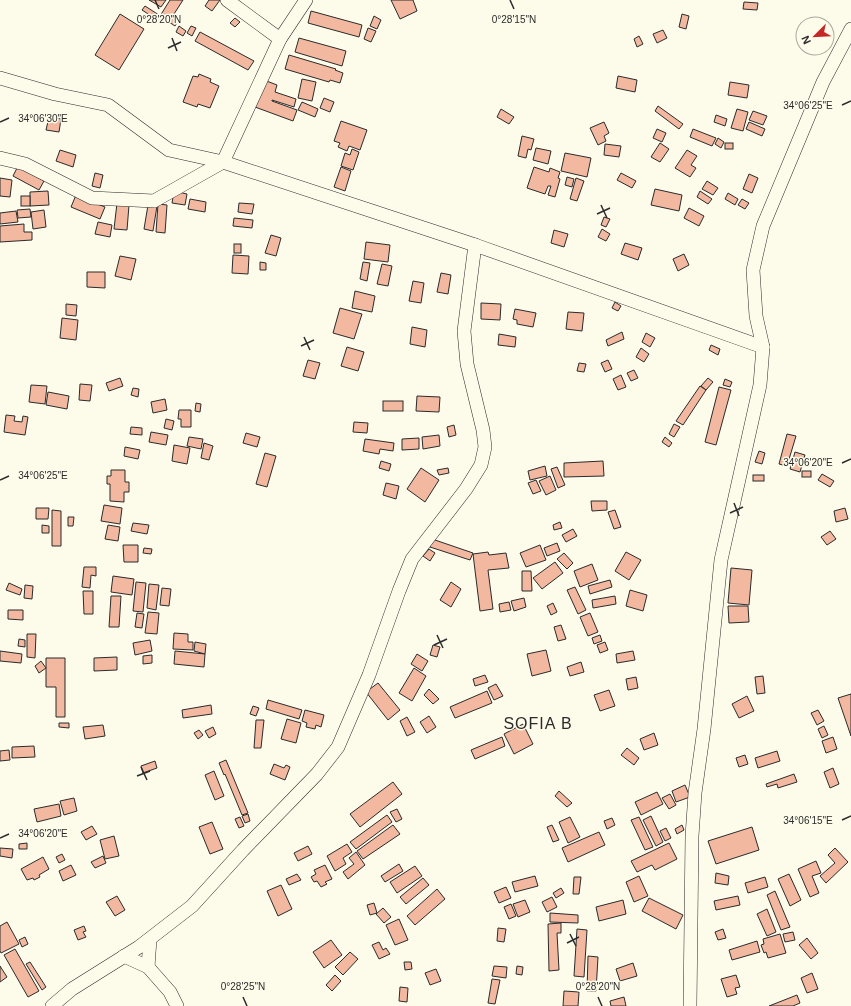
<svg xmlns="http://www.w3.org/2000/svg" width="851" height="1006" viewBox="0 0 851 1006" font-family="Arial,sans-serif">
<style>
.building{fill:#f2b8a0;stroke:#2b2b2b}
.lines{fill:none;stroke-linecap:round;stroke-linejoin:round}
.street-casing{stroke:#2b2b2b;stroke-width:14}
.street{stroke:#fdfbea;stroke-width:13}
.ticks{fill:none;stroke:#2b2b2b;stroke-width:1.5}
.labels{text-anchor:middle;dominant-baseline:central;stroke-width:3;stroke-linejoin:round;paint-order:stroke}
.quarter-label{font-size:16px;letter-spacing:1px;fill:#2b2b2b;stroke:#fdfbea}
.ticks-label{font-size:10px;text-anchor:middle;fill:#2b2b2b;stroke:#fdfbea;stroke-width:3;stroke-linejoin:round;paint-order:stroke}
</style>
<rect width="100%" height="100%" fill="#fdfbea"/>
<g class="building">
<polygon points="149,0 166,0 161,7"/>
<polygon points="170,0 183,0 174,14 180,18 175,26 160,16"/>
<polygon points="209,0 220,0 212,11 205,6"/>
<polygon points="391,0 413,0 417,11 400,19"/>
<polygon points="744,2 758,3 757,10 743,9"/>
<polygon points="145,6 159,15 156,19 142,10"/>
<polygon points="311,11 362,25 359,37 308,23"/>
<polygon points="120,14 144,29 119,70 95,55"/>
<polygon points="682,14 689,16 686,29 679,27"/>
<polygon points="374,16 381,20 377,29 370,26"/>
<polygon points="235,18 240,22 235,27 230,23"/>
<polygon points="179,26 186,31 183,36 176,32"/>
<polygon points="191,26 196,28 192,36 187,33"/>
<polygon points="368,28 376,31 371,42 364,39"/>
<polygon points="663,30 667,38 657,43 653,34"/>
<polygon points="200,32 254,61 248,70 195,41"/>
<polygon points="639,36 643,44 637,47 634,39"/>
<polygon points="299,38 346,51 342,66 295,52"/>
<polygon points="289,55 336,69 335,70 343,73 340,83 330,80 329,82 285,69"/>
<polygon points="199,74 211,79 210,82 219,86 210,108 198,104 197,107 183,102 193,76 198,77"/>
<polygon points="618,76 637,80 635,92 616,88"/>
<polygon points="302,79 316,82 312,101 298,98"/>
<polygon points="264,80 277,85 275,92 296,99 294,107 272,100 272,101 297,110 293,121 255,107"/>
<polygon points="730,82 749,85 747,98 728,95"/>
<polygon points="324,98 334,102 330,112 320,108"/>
<polygon points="302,102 318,109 315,117 298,110"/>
<polygon points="658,106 683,124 679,129 655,111"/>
<polygon points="501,109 514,117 509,124 497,117"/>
<polygon points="737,109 748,112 743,131 731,128"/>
<polygon points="753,111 767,116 763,125 749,120"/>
<polygon points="716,115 727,119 725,126 714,122"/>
<polygon points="49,117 61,119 59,132 46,130"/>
<polygon points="341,121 367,130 360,150 349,146 347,151 338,147 340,143 334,141"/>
<polygon points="604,122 609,133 604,136 606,141 598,145 590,128"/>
<polygon points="749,122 765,129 762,136 746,129"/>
<polygon points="657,129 666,133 662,142 653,138"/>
<polygon points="693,129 716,138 712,146 690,137"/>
<polygon points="522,136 534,139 531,150 528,149 526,158 518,156"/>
<polygon points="718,138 724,142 721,148 715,144"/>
<polygon points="660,143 669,149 660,162 651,157"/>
<rect x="725" y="143" width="8" height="6"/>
<polygon points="605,144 621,146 619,157 604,155"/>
<polygon points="536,148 551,151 548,164 533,160"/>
<polygon points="352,149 359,152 353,170 341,166 345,153 350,155"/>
<polygon points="60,150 76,155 73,167 56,161"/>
<polygon points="687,150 697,156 691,165 696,168 690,177 675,168"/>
<polygon points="565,153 591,158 587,177 561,171"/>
<polygon points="18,166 44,181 39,190 13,176"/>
<polygon points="341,167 351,171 345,191 334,187"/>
<polygon points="534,167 549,172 550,168 560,172 558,178 560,179 555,197 548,195 551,186 548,186 545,194 527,188"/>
<polygon points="95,173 103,175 100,188 92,186"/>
<polygon points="621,173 636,181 632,188 617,180"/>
<polygon points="749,174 758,178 752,193 743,189"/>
<polygon points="567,177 574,179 572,187 565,185"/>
<polygon points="0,178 12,180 10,197 0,196"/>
<polygon points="576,178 584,181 577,201 570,199"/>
<polygon points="707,181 718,188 713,195 702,189"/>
<polygon points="655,189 682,195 679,211 651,205"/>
<polygon points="48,191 49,205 30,206 30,192"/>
<polygon points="174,191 187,194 185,205 172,203"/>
<polygon points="700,191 712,199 708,204 697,197"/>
<polygon points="728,193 738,199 735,205 725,199"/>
<polygon points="76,195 105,207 100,219 71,207"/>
<rect x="21" y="196" width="9" height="10"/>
<polygon points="190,199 206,202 205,212 188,209"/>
<polygon points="742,199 749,203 745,209 738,205"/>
<polygon points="117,203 129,205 127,230 114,229"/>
<polygon points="239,203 254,204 252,214 238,212"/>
<polygon points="158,204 167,205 165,233 156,232"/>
<polygon points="148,205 157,206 153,231 144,229"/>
<polygon points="689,208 704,216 699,226 684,218"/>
<polygon points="30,209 31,217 18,218 17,210"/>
<polygon points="44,210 46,227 33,229 31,212"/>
<polygon points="16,211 18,222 0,224 0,213"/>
<polygon points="604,217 610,219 606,227 601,225"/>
<polygon points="234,218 253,220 252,228 233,226"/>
<polygon points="98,222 112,225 110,237 95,234"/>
<polygon points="24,224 24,232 32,232 32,240 0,242 0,226"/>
<polygon points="602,229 610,234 606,241 598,237"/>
<polygon points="554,230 568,234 564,247 551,243"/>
<polygon points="271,235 281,238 276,256 265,253"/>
<polygon points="366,242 390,245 388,262 364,259"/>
<polygon points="625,243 642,248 638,260 621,254"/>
<rect x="234" y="244" width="7" height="9"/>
<polygon points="684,254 689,265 678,271 673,259"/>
<polygon points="233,255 249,256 248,274 232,273"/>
<polygon points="120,256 136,259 131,280 115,276"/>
<polygon points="260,262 266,263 266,270 260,270"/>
<polygon points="363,262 370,263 367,281 360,279"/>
<polygon points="382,264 392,266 388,286 377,284"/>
<polygon points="87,272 105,272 105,288 87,287"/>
<polygon points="441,273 451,275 448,294 437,292"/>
<polygon points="413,281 424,283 421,303 409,301"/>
<polygon points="355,291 375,296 372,312 352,308"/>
<polygon points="615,302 621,306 618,311 612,308"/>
<polygon points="481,303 501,304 500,320 481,319"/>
<polygon points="66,304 77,305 76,316 66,315"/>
<polygon points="340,308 362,314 354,339 333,333"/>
<polygon points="515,309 536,313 533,327 517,324 517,320 513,319"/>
<polygon points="568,312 584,313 582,331 566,329"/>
<polygon points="62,318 78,320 76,340 60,338"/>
<polygon points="412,327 427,330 425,347 410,344"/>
<polygon points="622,332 624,339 608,346 606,340"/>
<polygon points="646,333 655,338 650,347 642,342"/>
<polygon points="499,334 516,337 515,347 498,345"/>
<polygon points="711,345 720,349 718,355 709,350"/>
<polygon points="347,347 364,352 358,371 341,366"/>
<polygon points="641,348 649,354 644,362 636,357"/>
<polygon points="308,360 320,363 315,379 303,376"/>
<polygon points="608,360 612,369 605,372 601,363"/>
<polygon points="579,363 586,364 584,372 577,371"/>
<polygon points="634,370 638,378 631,381 627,373"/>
<polygon points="621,375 626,387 618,390 613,379"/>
<polygon points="120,378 123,386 109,391 106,383"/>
<polygon points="708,378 713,382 706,390 701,386"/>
<polygon points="725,379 732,382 730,387 723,385"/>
<polygon points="80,384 92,385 90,401 79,400"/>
<polygon points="31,385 47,386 45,404 29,402"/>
<polygon points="700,386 706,390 683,425 676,421"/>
<polygon points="719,387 731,390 716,445 705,442"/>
<polygon points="133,388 139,389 138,397 131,395"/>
<polygon points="48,392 69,396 67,409 46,405"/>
<polygon points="417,396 440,397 439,412 416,411"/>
<polygon points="165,399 167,410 153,413 151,402"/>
<rect x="383" y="401" width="20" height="10"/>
<polygon points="196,403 201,404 200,412 195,411"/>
<polygon points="179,410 191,410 191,427 181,427 181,419 178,419"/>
<polygon points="6,415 15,416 14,421 22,422 23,416 28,417 25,435 4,432"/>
<polygon points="166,419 174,421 172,430 164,428"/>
<polygon points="354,422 368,423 367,433 353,432"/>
<polygon points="674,424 680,427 674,437 669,434"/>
<polygon points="454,425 456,435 449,437 447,427"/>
<polygon points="131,427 142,428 142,435 130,434"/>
<polygon points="151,432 168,435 166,445 149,442"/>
<polygon points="246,433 260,437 257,447 243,443"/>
<polygon points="787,434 796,436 787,466 779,464"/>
<polygon points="439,435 440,446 423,449 422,437"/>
<polygon points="189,437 203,439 201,449 187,446"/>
<polygon points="665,437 672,443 669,447 662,442"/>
<polygon points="419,438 419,449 402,450 402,439"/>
<polygon points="365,439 394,443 393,451 380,449 379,454 363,451"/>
<polygon points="204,443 213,446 209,460 201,458"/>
<polygon points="174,445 190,448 187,464 172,461"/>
<polygon points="125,447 140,450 138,459 124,456"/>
<polygon points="759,451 765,453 762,464 755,462"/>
<polygon points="795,452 805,455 800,472 790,469"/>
<polygon points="265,453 276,456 267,487 256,484"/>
<polygon points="381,461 391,464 389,471 379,468"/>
<polygon points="603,461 604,476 564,477 564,463"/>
<polygon points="545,466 547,476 530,480 528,471"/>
<polygon points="557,467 565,485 558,488 551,469"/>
<polygon points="421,468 439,480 425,502 407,489"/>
<polygon points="448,468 449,473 439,475 437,470"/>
<polygon points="111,470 125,470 125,482 129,482 129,492 124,492 124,502 110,501 110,484 107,484 107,476 111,476"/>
<rect x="802" y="471" width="9" height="6"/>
<polygon points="822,474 834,481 830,487 818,480"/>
<rect x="753" y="475" width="11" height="6"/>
<polygon points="550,476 556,490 546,495 539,481"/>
<polygon points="536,480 541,491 533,494 528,483"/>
<polygon points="386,483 399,486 396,499 383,495"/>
<polygon points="591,501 607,501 607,510 592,511"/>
<polygon points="104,505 122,508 120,524 101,521"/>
<polygon points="36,508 49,508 48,519 36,519"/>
<polygon points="845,508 848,519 836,522 834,511"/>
<polygon points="52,510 61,511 61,546 52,546"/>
<polygon points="615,510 621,527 614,529 608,512"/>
<polygon points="68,517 74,517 73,526 68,526"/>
<polygon points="560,522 562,528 554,530 553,525"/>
<polygon points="133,523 149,525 147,534 131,531"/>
<polygon points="42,525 49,526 49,533 42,533"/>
<polygon points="108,525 120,527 118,541 105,539"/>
<polygon points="573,529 577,536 566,542 562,535"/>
<polygon points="830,531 836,539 827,545 821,537"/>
<polygon points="432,539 473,553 470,560 430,547"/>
<polygon points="557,543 560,551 547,556 544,548"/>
<polygon points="123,545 138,545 138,562 124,562"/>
<polygon points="540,545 546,560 526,567 520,553"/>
<polygon points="144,548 152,549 151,554 143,553"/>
<polygon points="429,549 435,553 430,561 423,556"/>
<polygon points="488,552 489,555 506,553 509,568 488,570 493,609 480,611 473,554"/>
<polygon points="626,552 641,560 629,580 615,571"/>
<polygon points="564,553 573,563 567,569 557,559"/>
<polygon points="555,562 563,573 542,589 533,578"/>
<polygon points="592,564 598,580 580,587 574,571"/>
<polygon points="84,567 96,567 96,576 91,575 90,588 82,587"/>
<polygon points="731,568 752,570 749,605 728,603"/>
<polygon points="522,571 531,571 532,591 522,591"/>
<polygon points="113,576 134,579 132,595 111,592"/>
<polygon points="610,580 612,587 590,594 588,586"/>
<polygon points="136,582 146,583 143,612 133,611"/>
<polygon points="451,582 461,589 451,607 440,600"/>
<polygon points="9,583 22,589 20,595 6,590"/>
<polygon points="149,584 159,585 156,610 147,608"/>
<polygon points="25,585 33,586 32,599 24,598"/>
<polygon points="575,587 586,610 578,614 567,590"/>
<polygon points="162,588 171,589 169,606 160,605"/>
<polygon points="630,590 647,595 643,611 626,606"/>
<polygon points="83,591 93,591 93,614 84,614"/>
<polygon points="111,596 121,596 119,627 109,627"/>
<polygon points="615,596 616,604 593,608 592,600"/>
<polygon points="524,598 526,607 514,611 511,601"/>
<polygon points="509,602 511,610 500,612 499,604"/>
<polygon points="553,603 557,612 551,615 547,606"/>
<polygon points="728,606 748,606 749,622 729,623"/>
<polygon points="8,610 23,610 23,620 8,619"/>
<polygon points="148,612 159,613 157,634 145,633"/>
<polygon points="137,613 144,614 142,628 135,627"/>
<polygon points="590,613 598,632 588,636 580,617"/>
<polygon points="561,625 566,639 558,641 554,627"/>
<polygon points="174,633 188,634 188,642 193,642 193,650 173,649"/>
<polygon points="27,634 36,634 35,658 27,657"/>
<polygon points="600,635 602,641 594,644 592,638"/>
<polygon points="19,639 25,640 25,647 18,646"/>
<polygon points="150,640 152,651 135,655 133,643"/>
<polygon points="195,642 206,644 205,654 194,651"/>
<polygon points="605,642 608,650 600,653 597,645"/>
<polygon points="433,645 440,647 437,657 430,655"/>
<polygon points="546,650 551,671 532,676 527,654"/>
<polygon points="0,651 22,654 21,663 0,661"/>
<polygon points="175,651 205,654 204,667 174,664"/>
<polygon points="633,651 635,660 617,663 616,654"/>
<polygon points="417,654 428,661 422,671 411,664"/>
<polygon points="152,655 152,663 143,664 143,656"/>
<polygon points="117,657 117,670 94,671 94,658"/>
<polygon points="46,658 65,658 65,717 56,717 56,687 46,687"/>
<polygon points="41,661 46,668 39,673 35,666"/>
<polygon points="581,662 584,672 570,676 567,667"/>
<polygon points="414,668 426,676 412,701 399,693"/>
<polygon points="485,675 488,682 475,686 473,679"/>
<polygon points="763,676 765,693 757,694 755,677"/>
<polygon points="636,677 638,688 628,690 626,679"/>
<polygon points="378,683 400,710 388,720 366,692"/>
<polygon points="496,684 503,696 494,700 488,688"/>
<polygon points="429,689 439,699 433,704 424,695"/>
<polygon points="609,690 615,706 600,711 594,695"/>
<polygon points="487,691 492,703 455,718 450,707"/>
<polygon points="851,694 851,736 838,698"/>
<polygon points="747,696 754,711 739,718 732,704"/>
<polygon points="268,700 302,710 299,719 266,709"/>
<polygon points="211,705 212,714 183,718 182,710"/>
<polygon points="253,706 259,708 256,716 250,714"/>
<polygon points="305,710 324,715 321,727 316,725 315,729 306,727 307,723 302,721"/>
<polygon points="818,710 824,721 817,725 811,713"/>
<polygon points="429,716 436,727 427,733 420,722"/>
<polygon points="407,717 415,732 407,736 400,721"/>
<polygon points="287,719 301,723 296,743 281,739"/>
<polygon points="256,720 264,720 261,748 254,748"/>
<polygon points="59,723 69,723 69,728 59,727"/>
<polygon points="523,724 533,744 514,754 504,734"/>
<polygon points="103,725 105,736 85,739 83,727"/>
<polygon points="824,726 828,735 822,738 818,729"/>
<polygon points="213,727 216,734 209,738 205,731"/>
<polygon points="199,730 203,735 198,739 194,733"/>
<polygon points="654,733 658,745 644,750 640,739"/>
<polygon points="502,737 505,746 475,759 471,750"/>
<polygon points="833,737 837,749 826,753 822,741"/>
<polygon points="34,746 35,757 12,758 12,747"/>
<polygon points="627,748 639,758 634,765 621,755"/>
<polygon points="9,750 10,760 0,761 0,751"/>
<polygon points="777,751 780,761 758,768 755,758"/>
<polygon points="745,755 748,764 739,767 736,758"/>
<polygon points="226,760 248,813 242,815 225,774 224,775 219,763"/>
<polygon points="155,761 157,768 143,773 141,766"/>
<polygon points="274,764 284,768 286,765 290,767 285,780 270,774"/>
<polygon points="833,768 839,784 830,788 824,772"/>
<polygon points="214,771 224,796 215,800 205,775"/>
<polygon points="794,774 797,782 778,788 777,784 767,787 766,784"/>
<polygon points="393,782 402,794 360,827 350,814"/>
<polygon points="685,785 690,797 676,802 672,791"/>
<polygon points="559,791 572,803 567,807 555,796"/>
<polygon points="657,792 663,804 641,815 635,802"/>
<polygon points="670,794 676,805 669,809 662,798"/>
<polygon points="74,798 77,811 64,815 60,801"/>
<polygon points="59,804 61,816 37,822 34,809"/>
<polygon points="397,809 402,819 396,822 390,812"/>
<polygon points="248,814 250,821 245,823 242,816"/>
<polygon points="387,815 392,822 356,849 350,842"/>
<polygon points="651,816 663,842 656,846 643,820"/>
<polygon points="240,817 244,826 239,828 235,819"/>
<polygon points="570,817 580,837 568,843 559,822"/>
<polygon points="639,817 653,847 645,850 631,820"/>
<polygon points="612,818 615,825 607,829 604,821"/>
<polygon points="212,822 223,849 210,854 199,827"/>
<polygon points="393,825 400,834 363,859 357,851"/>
<polygon points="552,825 559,840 553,842 547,827"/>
<polygon points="682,825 684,830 677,834 675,829"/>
<polygon points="92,826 97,834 86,840 81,832"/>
<polygon points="752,827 759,850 716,864 708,841"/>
<polygon points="666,828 671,838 665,841 660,831"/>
<polygon points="599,832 605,845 568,862 562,848"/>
<polygon points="114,836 119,856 105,859 100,840"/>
<polygon points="27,843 27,849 19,849 19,844"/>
<polygon points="669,843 677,859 655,870 652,865 637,872 631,861"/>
<polygon points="347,844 352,852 343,858 346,864 335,871 327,856"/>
<polygon points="308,846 312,854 298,861 294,853"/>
<polygon points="0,848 13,849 12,858 0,856"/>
<polygon points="835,848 848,862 826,883 820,876 835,863 828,855"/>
<polygon points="356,852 365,865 348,879 343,872 354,864 349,858"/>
<polygon points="62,854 65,860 59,863 56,857"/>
<polygon points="103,856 106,863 95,868 91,862"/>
<polygon points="43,857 49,869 39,875 40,877 34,880 33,878 27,880 21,869"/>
<polygon points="816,861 821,873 812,876 819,893 810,897 798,869"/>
<polygon points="399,864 403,871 385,882 381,876"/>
<polygon points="71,865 76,875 63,881 59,871"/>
<polygon points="325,865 332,879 325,882 327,884 321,887 317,881 314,882 311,877 316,874 314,870"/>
<polygon points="415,866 422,876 397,893 390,882"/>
<polygon points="716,873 729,876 728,885 715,883"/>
<polygon points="297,874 301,880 289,885 286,879"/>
<polygon points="789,874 801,900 790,906 778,879"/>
<polygon points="535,876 538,886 515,892 512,882"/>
<polygon points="639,876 648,896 634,902 626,882"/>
<polygon points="574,877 581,877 579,894 573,894"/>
<polygon points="765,877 768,887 748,893 745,883"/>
<polygon points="423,878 429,885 406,904 400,897"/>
<polygon points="281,885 292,909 278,916 267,891"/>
<polygon points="506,887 511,898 499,903 494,892"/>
<polygon points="561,888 564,893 556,898 553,893"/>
<polygon points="437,889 445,899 415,925 407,916"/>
<polygon points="775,891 790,927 781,930 767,895"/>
<polygon points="117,896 125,910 115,916 106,902"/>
<polygon points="738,896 740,905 716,910 714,901"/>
<polygon points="552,897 557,907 547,912 542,902"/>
<polygon points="649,898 683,915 676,929 642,911"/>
<polygon points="525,900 530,912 518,917 513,904"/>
<polygon points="623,900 626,914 599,921 596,907"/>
<polygon points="374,903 377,913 370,915 367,905"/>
<polygon points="511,904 516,916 509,919 504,907"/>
<polygon points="383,908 391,917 384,923 376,914"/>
<polygon points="767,909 776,932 767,936 757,914"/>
<polygon points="550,913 578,915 578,923 550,922"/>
<polygon points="399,919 408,940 395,945 386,925"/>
<polygon points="7,922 19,944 1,953 0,951 0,926"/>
<polygon points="561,923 561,933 557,933 559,970 549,971 548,924"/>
<polygon points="84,926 86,931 83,932 86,937 78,940 74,930"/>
<polygon points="498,928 506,929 504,942 497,941"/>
<polygon points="577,929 587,930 584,977 574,976"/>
<polygon points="723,929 726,938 718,940 715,932"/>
<polygon points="793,932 795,940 785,942 783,934"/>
<polygon points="780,934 786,953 768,958 766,952 764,953 761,945 764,944 763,939"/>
<polygon points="25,937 28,944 22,947 19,940"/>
<polygon points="807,938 818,953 811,959 799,945"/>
<polygon points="331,940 342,955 324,968 313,952"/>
<polygon points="757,941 760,952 732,960 729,950"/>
<polygon points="379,942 383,950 386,948 390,954 379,959 372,945"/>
<polygon points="15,949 39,991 28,997 4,955"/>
<polygon points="350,952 358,959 343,975 335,967"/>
<polygon points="588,956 598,957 596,991 587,991"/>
<polygon points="30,962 46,987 42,990 26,964"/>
<polygon points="404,962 411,962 412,969 405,970"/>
<polygon points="633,963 637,976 620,981 616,969"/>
<polygon points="0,966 7,977 0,982"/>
<polygon points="494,966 507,967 506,978 492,976"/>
<polygon points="517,966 523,967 522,975 516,974"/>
<polygon points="436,969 441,981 430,985 425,973"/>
<polygon points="812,973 818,989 807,993 801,978"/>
<polygon points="335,975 341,981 332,991 326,985"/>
<polygon points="736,975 740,987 735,988 737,994 727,997 721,979"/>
<polygon points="492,979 500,980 495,1004 488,1003"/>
<polygon points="400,987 408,988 407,1002 399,1001"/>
<polygon points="564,991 579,992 578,1006 563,1006"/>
<polygon points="797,995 800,1003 793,1006 769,1006"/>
<polygon points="624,997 626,1006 611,1006 610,1001"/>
</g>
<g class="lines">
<defs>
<g id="street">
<polyline points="227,0 280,39"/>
<polyline points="0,78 55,94 108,105 169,150 223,162 475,245 763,347"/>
<polyline points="0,158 25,164 92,198 154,201 223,162 280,39 306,0"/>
<polyline points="124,956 148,967 170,992 177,1006"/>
<polyline points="148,967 150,939"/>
<polyline points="52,1006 72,989 139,947 192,906 243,850 317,774 338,747 369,675 399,591 412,559 466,489 481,465 485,447 483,430 467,364 464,331 475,245"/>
<polyline points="690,1006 692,836 695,793 704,729 721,560 760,385 763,347 756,316 753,270 763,226 823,82 851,29"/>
</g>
</defs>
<use href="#street" class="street-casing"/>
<use href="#street" class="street"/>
</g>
<path class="ticks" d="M155 0 159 9M510 0 514 9M172 38 177 51M168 48 181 42M842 105 851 101M0 122 9 118M601 205 607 218M597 214 610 208M304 337 310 350M301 346 314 340M842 463 851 459M0 480 9 476M734 503 739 516M730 513 743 507M437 635 443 648M434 645 447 639M141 767 147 780M137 776 150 771M842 820 851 816M0 838 9 834M570 934 576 946M567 943 579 937M243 997 247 1006M598 997 602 1006"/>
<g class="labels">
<g class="quarter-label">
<text x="538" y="723">SOFIA B</text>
</g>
</g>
<g class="ticks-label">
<text x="159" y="23">0°28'20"N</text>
<text x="514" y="23">0°28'15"N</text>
<text x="808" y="109">34°06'25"E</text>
<text x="43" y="122">34°06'30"E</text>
<text x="808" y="466">34°06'20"E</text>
<text x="43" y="479">34°06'25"E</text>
<text x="808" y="824">34°06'15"E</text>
<text x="43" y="837">34°06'20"E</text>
<text x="243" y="990">0°28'25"N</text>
<text x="598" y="990">0°28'20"N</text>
</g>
<g transform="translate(815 36) rotate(246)"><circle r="19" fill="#fdfbea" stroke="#a9a89e"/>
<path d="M0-3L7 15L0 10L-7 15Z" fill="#c62828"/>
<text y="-6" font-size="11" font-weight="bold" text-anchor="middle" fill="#2b2b2b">N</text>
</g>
</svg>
